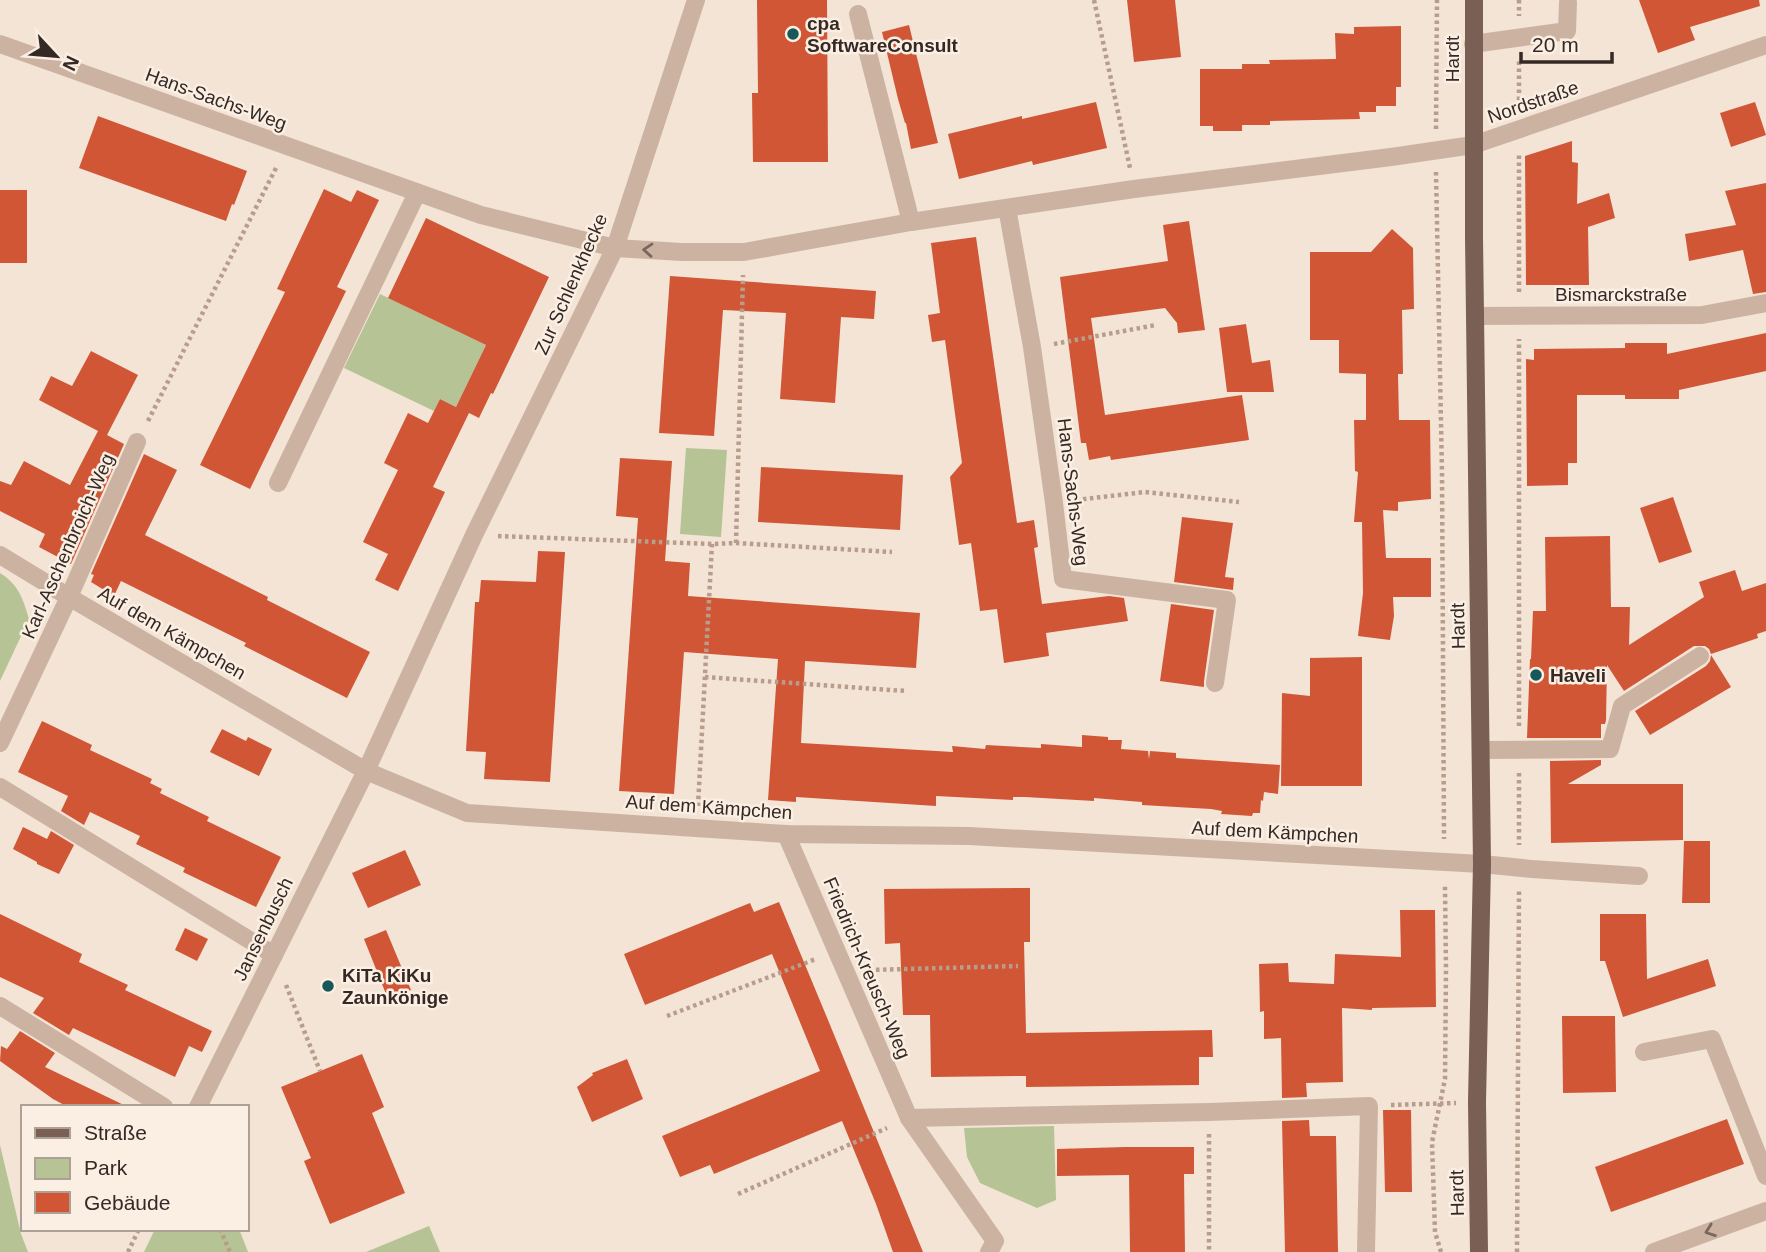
<svg xmlns="http://www.w3.org/2000/svg" width="1766" height="1252" viewBox="0 0 1766 1252" font-family="Arial,sans-serif">
<style>
.green{fill:#b5c395}
.building{fill:#d15636}
.lines{fill:none;stroke-linecap:round;stroke-linejoin:round}
.path{stroke:#b89d8c;stroke-width:4.5;stroke-dasharray:3.5 3.5;stroke-linecap:butt}
.minor{stroke:#ccb3a1;stroke-width:18}
.major{stroke:#795f54;stroke-width:18}
.oneway{stroke:#79675d}
.poi-dot{fill:#17585a;stroke:#fbefe3;stroke-width:2.5}
.labels{text-anchor:middle;dominant-baseline:central;stroke-width:5;stroke-linejoin:round;paint-order:stroke}
.poi-label{font-size:19px;font-weight:bold;fill:#352925;stroke:#fbefe3;text-anchor:start}
.street-label{font-size:19px;fill:#352925;stroke:#fbefe3}
</style>
<rect width="100%" height="100%" fill="#f3e4d6"/>
<g class="green">
<polygon points="380,294 486,345 456,407 440,399 434,411 344,368"/>
<polygon points="686,448 727,450 721,537 680,534"/>
<path d="M0 573C19 585 23 599 29 619L0 681Z"/>
<polygon points="1054,1126 1056,1200 1037,1208 980,1183 967,1157 964,1128"/>
<polygon points="0,1145 21,1234 28,1252 0,1252"/>
<polygon points="429,1226 440,1252 366,1252"/>
<polygon points="155,1229 239,1229 248,1252 144,1252"/>
</g>
<g class="building">
<polygon points="757,0 827,0 828,162 753,162 752,93 758,93"/>
<polygon points="1127,0 1175,0 1181,57 1134,62"/>
<polygon points="1639,0 1759,0 1760,6 1690,27 1695,40 1658,53"/>
<polygon points="909,25 938,143 911,149 906,123 905,123 898,99 882,32"/>
<polygon points="1401,26 1401,87 1396,87 1396,106 1376,106 1376,112 1359,112 1360,119 1270,121 1270,125 1242,125 1242,131 1213,131 1213,126 1200,126 1200,69 1242,69 1242,64 1270,64 1269,60 1336,59 1335,33 1354,34 1354,27"/>
<polygon points="1096,102 1107,148 1033,165 1032,161 959,179 948,134 1022,116 1022,119"/>
<polygon points="1755,102 1766,135 1731,147 1720,113"/>
<polygon points="98,116 247,171 234,205 232,204 226,221 79,168"/>
<polygon points="1572,141 1572,162 1578,163 1577,204 1609,193 1615,218 1588,227 1589,285 1526,285 1525,156"/>
<polygon points="1766,183 1766,292 1753,294 1743,250 1689,261 1685,234 1736,225 1725,191"/>
<polygon points="324,189 351,202 357,190 379,200 337,287 346,291 250,489 200,465 285,292 277,289"/>
<rect x="0" y="190" width="27" height="73"/>
<polygon points="426,218 549,277 493,394 491,393 479,418 469,413 433,487 445,492 398,591 375,580 388,554 363,542 398,470 384,463 408,413 428,423 440,399 456,407 486,345 388,298"/>
<polygon points="1189,221 1205,330 1178,333 1177,323 1165,308 1091,318 1105,415 1242,395 1249,440 1111,460 1110,456 1089,460 1086,443 1081,443 1060,277 1168,261 1163,225"/>
<polygon points="1392,229 1413,248 1414,309 1402,310 1403,374 1398,374 1399,420 1430,420 1431,499 1398,502 1398,511 1383,510 1386,558 1431,558 1431,597 1393,597 1394,616 1390,640 1358,636 1363,593 1362,522 1354,522 1358,472 1355,471 1354,420 1366,420 1366,374 1339,373 1339,340 1310,340 1310,252 1371,252"/>
<polygon points="976,237 1017,523 1034,520 1038,547 1034,548 1042,604 1109,596 1124,598 1128,621 1046,633 1049,656 1004,663 997,609 980,611 971,543 959,545 950,477 962,463 956,421 945,340 932,342 928,315 940,313 931,243"/>
<polygon points="670,276 876,291 874,319 841,317 835,403 780,399 786,313 723,310 714,436 659,433"/>
<polygon points="1246,324 1252,363 1270,360 1274,392 1227,392 1219,328"/>
<polygon points="1766,333 1766,371 1679,390 1679,399 1625,399 1625,395 1577,395 1577,463 1568,463 1568,485 1527,486 1526,359 1534,360 1534,349 1625,348 1625,343 1667,343 1667,354"/>
<polygon points="91,351 138,375 107,435 124,444 71,564 39,547 45,534 0,511 0,481 11,485 24,461 70,485 98,431 39,400 51,376 72,386"/>
<polygon points="144,454 177,470 145,535 268,597 267,600 370,652 347,698 244,646 246,643 121,581 114,596 91,582 94,575 91,574"/>
<polygon points="620,458 672,461 665,561 690,563 688,596 920,613 916,668 805,661 801,743 953,752 952,746 985,749 986,745 1041,748 1041,744 1082,747 1082,735 1108,737 1108,740 1122,740 1121,749 1148,751 1149,759 1150,751 1176,753 1176,758 1280,765 1278,794 1264,792 1263,801 1261,800 1260,813 1253,813 1252,816 1221,814 1222,811 1211,809 1142,805 1142,802 1094,798 1094,801 1025,797 1013,797 1013,800 936,796 936,806 796,797 796,802 768,800 778,659 684,652 674,794 619,791 638,518 616,516"/>
<polygon points="761,467 903,475 900,530 758,522"/>
<polygon points="1673,497 1692,552 1659,563 1640,508"/>
<polygon points="1182,517 1233,523 1225,577 1234,578 1233,590 1174,582"/>
<polygon points="1610,536 1611,607 1630,607 1629,645 1704,597 1699,582 1735,570 1742,591 1766,583 1766,631 1757,634 1758,638 1711,654 1709,649 1705,646 1694,646 1624,691 1607,665 1606,720 1605,724 1601,724 1601,738 1527,738 1530,659 1531,659 1533,611 1546,611 1545,537"/>
<polygon points="538,551 565,552 550,782 484,779 486,752 466,751 475,602 479,602 481,580 536,582"/>
<polygon points="1171,604 1214,610 1204,681 1204,687 1160,681"/>
<polygon points="1711,655 1731,687 1650,735 1635,711 1706,666 1710,661"/>
<polygon points="1362,657 1362,786 1281,786 1282,693 1310,696 1310,658"/>
<polygon points="42,721 92,745 90,750 152,779 150,783 162,789 160,793 209,817 207,821 281,857 256,907 183,872 185,868 136,844 140,836 90,812 84,825 61,811 68,796 18,772"/>
<polygon points="222,729 246,741 248,737 272,749 259,776 210,752"/>
<polygon points="1601,760 1601,765 1568,784 1683,784 1683,840 1551,843 1550,761"/>
<polygon points="23,827 47,839 51,831 74,845 59,874 37,864 37,862 13,849"/>
<polygon points="1684,841 1710,841 1710,903 1682,903"/>
<polygon points="405,850 421,885 368,908 352,873"/>
<polygon points="1030,888 1030,942 1024,942 1026,1033 1212,1030 1213,1057 1199,1057 1199,1085 1026,1087 1026,1076 931,1077 930,1015 903,1015 900,943 885,944 884,889"/>
<polygon points="779,902 828,1020 923,1252 893,1252 876,1204 842,1121 714,1174 710,1165 680,1177 662,1136 820,1071 772,954 645,1005 624,954 750,903 754,912"/>
<polygon points="1400,910 1435,910 1436,1007 1372,1008 1372,1010 1342,1008 1343,1082 1306,1083 1307,1097 1282,1098 1281,1038 1264,1039 1264,1011 1260,1012 1259,964 1288,963 1289,982 1334,984 1335,954 1401,957"/>
<polygon points="0,914 82,954 79,962 128,985 125,990 212,1031 202,1052 189,1046 175,1077 73,1028 69,1035 33,1013 44,998 0,977"/>
<polygon points="1600,914 1646,914 1647,979 1708,959 1716,986 1623,1017 1605,961 1600,961"/>
<polygon points="185,928 208,939 197,961 175,950"/>
<polygon points="386,930 411,990 388,999 364,939"/>
<polygon points="1562,1016 1615,1016 1616,1092 1563,1093"/>
<polygon points="20,1031 55,1053 45,1067 128,1107 68,1107 53,1099 0,1061 1,1046 7,1049"/>
<polygon points="362,1054 384,1107 372,1113 405,1193 330,1224 304,1161 311,1158 281,1087"/>
<polygon points="627,1059 643,1099 592,1122 577,1087 593,1075 592,1073"/>
<polygon points="1383,1110 1411,1110 1412,1192 1385,1192"/>
<polygon points="1727,1119 1744,1164 1611,1212 1595,1167"/>
<polygon points="1309,1120 1310,1136 1336,1136 1338,1252 1285,1252 1282,1121"/>
<polygon points="1125,1147 1194,1147 1194,1174 1184,1174 1185,1252 1130,1252 1129,1175 1057,1176 1057,1149"/>
</g>
<g class="lines">
<g class="path">
<polyline points="1094,0 1130,168"/>
<polyline points="1519,0 1519,16"/>
<polyline points="1519,107 1519,59"/>
<polyline points="1436,129 1437,0"/>
<polyline points="1436,172 1442,473 1444,839"/>
<polyline points="1519,292 1519,154"/>
<polyline points="1054,344 1156,325"/>
<polyline points="148,421 277,166"/>
<polyline points="1076,500 1145,492 1239,502"/>
<polyline points="498,536 712,544 736,543 892,552"/>
<polyline points="736,543 743,275"/>
<polyline points="705,677 906,691"/>
<polyline points="1519,726 1519,339"/>
<polyline points="1519,773 1519,845"/>
<polyline points="698,806 712,544"/>
<polyline points="869,970 1018,966"/>
<polyline points="286,985 320,1071"/>
<polyline points="667,1016 816,959"/>
<polyline points="1391,1105 1456,1103"/>
<polyline points="1209,1134 1209,1252"/>
<polyline points="738,1194 887,1128"/>
<polyline points="220,1229 230,1252"/>
<polyline points="128,1252 139,1229"/>
<polyline points="1441,1252 1435,1232 1432,1142 1445,1079 1446,969 1445,886"/>
<polyline points="1517,1252 1519,889"/>
</g>
<g class="minor">
<polyline points="858,14 911,222"/>
<polyline points="0,44 481,215 615,248 682,252 744,252 911,222 1134,189 1391,157 1473,145 1766,45"/>
<polyline points="1473,44 1567,31 1568,3"/>
<polyline points="1007,208 1032,347 1054,503 1063,579 1227,600 1215,683"/>
<polyline points="1475,316 1702,315 1766,303"/>
<polyline points="278,483 417,193"/>
<polyline points="0,555 69,597 366,771 467,813 786,834 969,836 1482,864 1532,869 1639,876"/>
<polyline points="0,743 69,597 137,442"/>
<polyline points="1481,750 1610,749 1622,706 1700,656"/>
<polyline points="0,787 274,955"/>
<polyline points="786,834 909,1118 995,1241 989,1252"/>
<polyline points="0,1006 164,1107"/>
<polyline points="1644,1052 1712,1039 1766,1176"/>
<polyline points="198,1107 366,771 474,535 615,248 696,0"/>
<polyline points="909,1118 1209,1112 1369,1106 1366,1252"/>
<polyline points="1654,1252 1766,1211"/>
</g>
<polyline class="major" points="1474,0 1474,237 1482,864 1477,1102 1479,1252"/>
</g>
<defs><path id="oneway-chevron" d="M-2-3.5L2.5 0L-2 3.5" fill="none" stroke-width="1.6" stroke-linecap="round" stroke-linejoin="round" transform="scale(1.75)"/></defs>
<g class="oneway">
<use href="#oneway-chevron" transform="translate(648 250) rotate(-176)"/>
<use href="#oneway-chevron" transform="translate(1710 1231) rotate(160)"/>
</g>
<g class="poi-dot">
<circle cx="793" cy="34" r="7"/>
<circle cx="1536" cy="675" r="7"/>
<circle cx="328" cy="986" r="7"/>
</g>
<g class="labels">
<g class="poi-label">
<text x="807" y="23">cpa<tspan x="807" dy="22">SoftwareConsult</tspan></text>
<text x="1550" y="675">Haveli</text>
<text x="342" y="975">KiTa KiKu<tspan x="342" dy="22">Zaunkönige</tspan></text>
</g>
<g class="street-label">
<text transform="translate(1452 59) rotate(-90)">Hardt</text>
<text transform="translate(216 99) rotate(20)">Hans-Sachs-Weg</text>
<text transform="translate(1533 102) rotate(-19)">Nordstraße</text>
<text transform="translate(571 284) rotate(-66)">Zur Schlenkhecke</text>
<text x="1621" y="294">Bismarckstraße</text>
<text transform="translate(1073 492) rotate(83)">Hans-Sachs-Weg</text>
<text transform="translate(68 546) rotate(-66)">Karl-Aschenbroich-Weg</text>
<text transform="translate(1458 626) rotate(-91)">Hardt</text>
<text transform="translate(172 633) rotate(30)">Auf dem Kämpchen</text>
<text transform="translate(709 807) rotate(4)">Auf dem Kämpchen</text>
<text transform="translate(1275 832) rotate(3)">Auf dem Kämpchen</text>
<text transform="translate(263 929) rotate(-64)">Jansenbusch</text>
<text transform="translate(867 968) rotate(67)">Friedrich-Kreusch-Weg</text>
<text transform="translate(1457 1193) rotate(-91)">Hardt</text>
</g>
</g>
<rect x="21" y="1105" width="228" height="126" fill="#fbefe3" stroke="#aca097" stroke-width="2"/>
<rect x="35" y="1128" width="35" height="10" fill="#795f54" stroke="#aca097" stroke-width="2"/>
<text x="84" y="1140" font-size="21" fill="#352925">Straße</text>
<rect x="35" y="1158" width="35" height="21" fill="#b5c395" stroke="#aca097" stroke-width="2"/>
<text x="84" y="1175" font-size="21" fill="#352925">Park</text>
<rect x="35" y="1192" width="35" height="21" fill="#d15636" stroke="#aca097" stroke-width="2"/>
<text x="84" y="1210" font-size="21" fill="#352925">Gebäude</text>
<g transform="translate(56 56) rotate(116)" stroke="#fbefe3" stroke-width="5" paint-order="stroke">
<path d="M0-5L12 26L0 18L-12 26Z" fill="#352925"/>
<text y="-10" font-size="19" font-weight="bold" text-anchor="middle" fill="#352925">N</text>
</g>
<path d="M1521 52v10h91v-10" fill="none" stroke="#352925" stroke-width="3.5"/>
<text x="1532" y="52" font-size="21" fill="#352925" stroke="#fbefe3" stroke-width="5" paint-order="stroke">20 m</text>
</svg>
